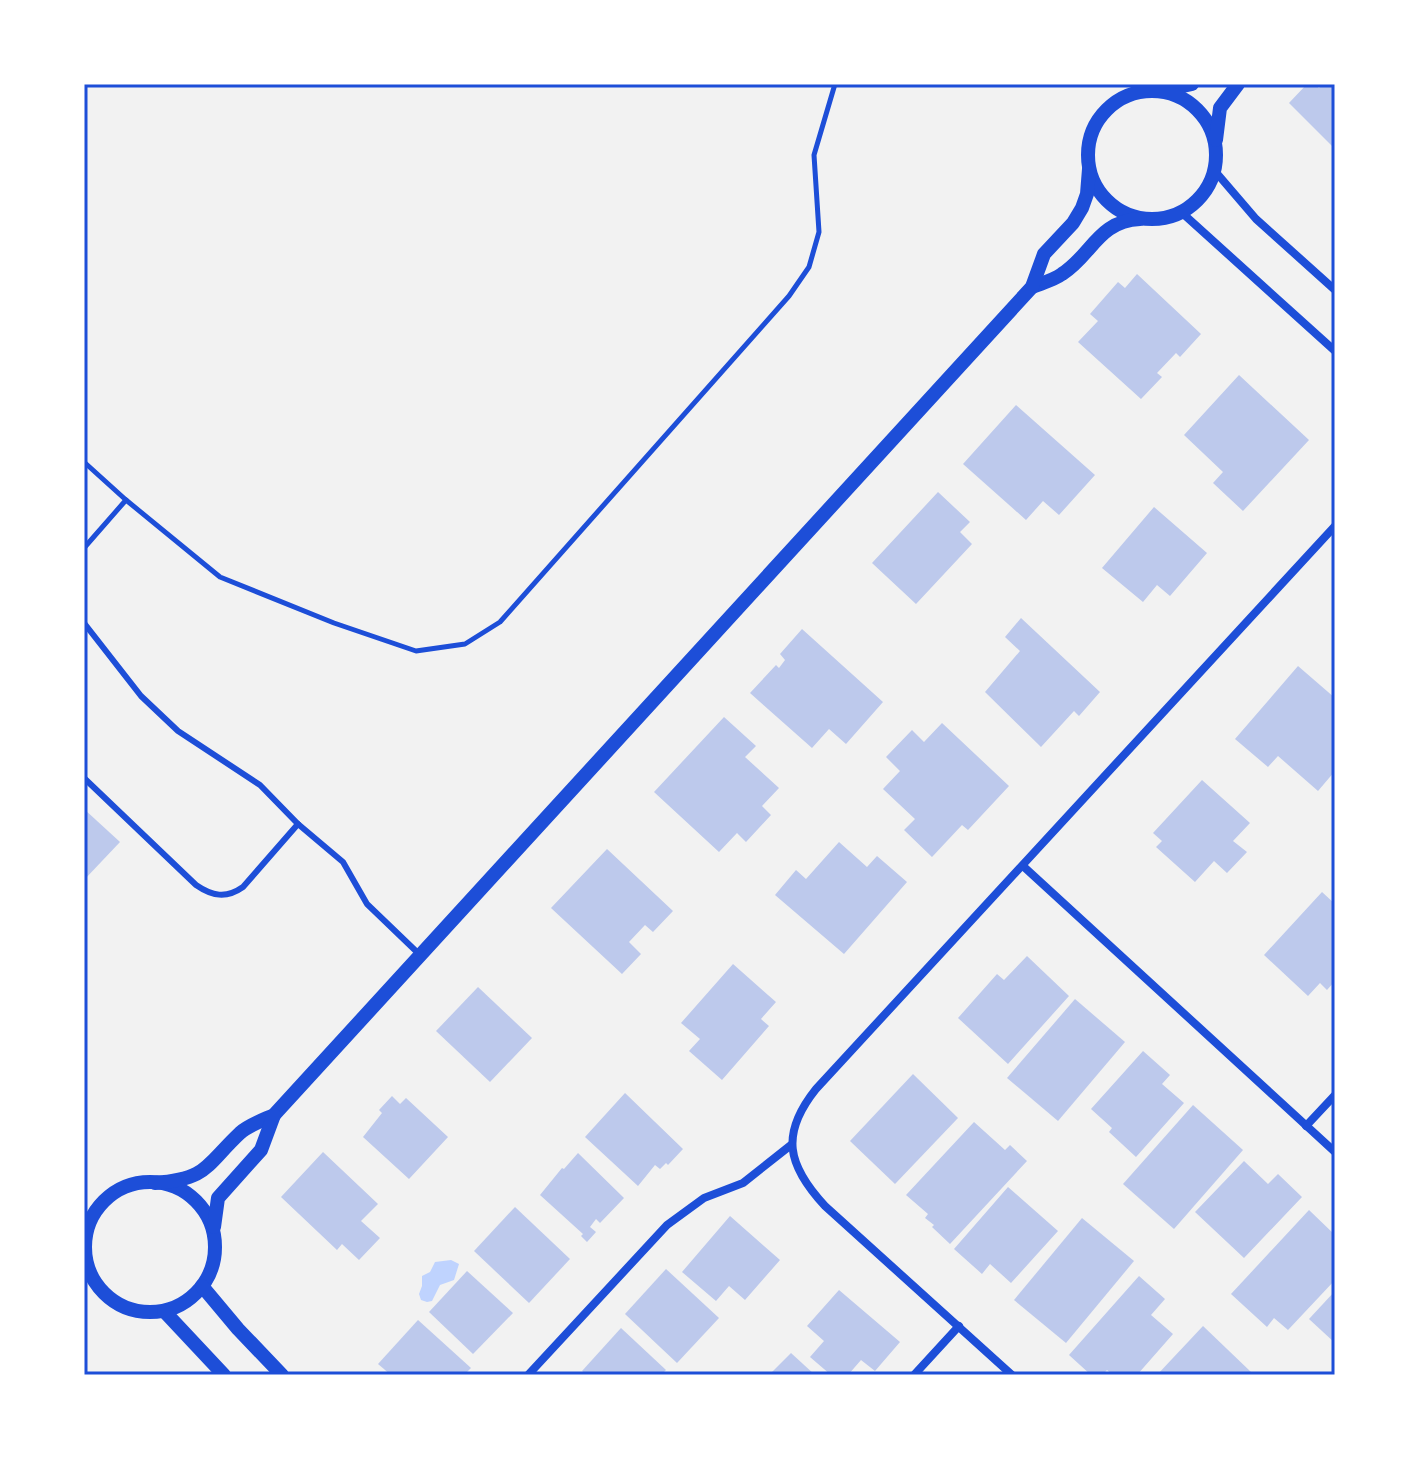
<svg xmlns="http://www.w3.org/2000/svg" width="1419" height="1459" viewBox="0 0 1419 1459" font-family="'Fira Sans',sans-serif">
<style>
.water{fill:#bfd3fe}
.building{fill:#bdc9ec}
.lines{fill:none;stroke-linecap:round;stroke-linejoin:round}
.path{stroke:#1d4ed8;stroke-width:5}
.service{stroke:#1d4ed8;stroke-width:6}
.minor{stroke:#1d4ed8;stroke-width:8}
.tertiary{stroke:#1d4ed8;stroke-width:14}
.neatline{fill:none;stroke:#1d4ed8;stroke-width:3}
</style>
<rect width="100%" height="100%" fill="#f2f2f2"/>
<polygon class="water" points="451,1260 459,1264 454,1280 440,1285 432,1301 427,1302 421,1300 419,1294 422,1286 422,1276 430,1272 435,1262"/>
<g class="building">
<polygon points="1307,84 1314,84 1319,88 1323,84 1335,84 1335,149 1289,103"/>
<polygon points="1137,274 1201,334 1180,357 1176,353 1157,373 1162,377 1141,399 1078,342 1098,321 1090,314 1118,282 1125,288"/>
<polygon points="1239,375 1309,440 1243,511 1213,483 1223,472 1184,435"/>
<polygon points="1016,405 1095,475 1059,515 1043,501 1026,520 963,464"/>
<polygon points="938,492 970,522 960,532 972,544 916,604 872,563"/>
<polygon points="1154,507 1207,553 1170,596 1157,585 1143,602 1102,568"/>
<polygon points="1021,618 1100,692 1079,716 1074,711 1041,747 985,692 1020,651 1005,637"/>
<polygon points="802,629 883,702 846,744 829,729 812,748 750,693 776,665 779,668 785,660 780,654"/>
<polygon points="1298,666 1335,698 1335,771 1318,791 1278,756 1268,767 1235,739"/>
<polygon points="724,717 756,746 745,757 779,788 762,806 771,815 746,842 737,833 719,852 654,792"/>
<polygon points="942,723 1009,786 968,830 962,825 932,857 904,830 915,819 883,789 900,771 886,757 912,730 924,742"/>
<polygon points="1202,780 1250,823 1233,841 1247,852 1227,873 1214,861 1195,882 1156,847 1162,841 1153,833"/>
<polygon points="84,809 120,842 84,880"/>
<polygon points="839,842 867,867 877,856 907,882 844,954 775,895 796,870 806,879"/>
<polygon points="607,849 673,911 653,932 645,925 629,942 641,954 622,974 551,908"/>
<polygon points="1322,892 1335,904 1335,981 1327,990 1320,983 1308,996 1264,955"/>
<polygon points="1027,956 1069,996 1008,1064 958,1018 997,974 1004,980"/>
<polygon points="733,964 776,1002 761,1019 769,1026 722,1080 689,1051 700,1039 681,1023"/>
<polygon points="478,987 532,1038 490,1082 436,1031"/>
<polygon points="1075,999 1125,1042 1058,1121 1007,1078"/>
<polygon points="1143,1051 1170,1075 1162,1084 1184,1103 1136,1157 1109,1132 1112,1128 1091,1109"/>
<polygon points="913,1074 958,1118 895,1184 850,1141"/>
<polygon points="625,1093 683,1149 668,1165 666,1163 660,1169 655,1165 638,1186 585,1137"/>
<polygon points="392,1096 400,1104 406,1098 448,1137 409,1179 363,1137 382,1113 379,1110"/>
<polygon points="1193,1105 1243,1150 1174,1229 1123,1184"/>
<polygon points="974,1122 1005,1150 1010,1145 1027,1161 950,1244 932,1227 934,1225 925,1218 928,1214 906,1195"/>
<polygon points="323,1152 378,1204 361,1221 380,1238 359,1260 342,1244 337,1250 281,1197"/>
<polygon points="578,1153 624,1198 600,1223 596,1219 590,1227 596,1232 587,1242 581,1236 583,1234 540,1195 562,1168 564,1169"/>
<polygon points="1244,1161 1268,1184 1278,1174 1302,1197 1244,1258 1195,1212"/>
<polygon points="1008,1187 1058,1231 1011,1283 990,1264 982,1274 954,1249"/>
<polygon points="515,1207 570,1259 529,1303 474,1251"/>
<polygon points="1309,1210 1335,1235 1335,1280 1288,1330 1274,1318 1267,1327 1231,1294"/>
<polygon points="730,1216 780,1260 745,1300 729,1286 716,1301 682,1272"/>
<polygon points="1082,1218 1134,1261 1066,1343 1014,1300"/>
<polygon points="666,1269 719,1318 677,1363 625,1314"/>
<polygon points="467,1271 513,1313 473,1354 429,1312"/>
<polygon points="1139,1276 1165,1299 1151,1315 1173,1334 1137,1375 1113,1375 1107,1370 1102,1375 1091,1375 1069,1355"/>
<polygon points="839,1290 900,1342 875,1371 861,1360 848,1375 831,1375 810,1357 824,1341 807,1326"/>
<polygon points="1335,1291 1335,1343 1309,1319"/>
<polygon points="418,1320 471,1368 464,1375 391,1375 378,1364"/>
<polygon points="1203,1326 1251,1372 1248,1375 1157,1375"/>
<polygon points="621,1328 666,1370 661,1375 587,1375 582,1371"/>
<polygon points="791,1353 815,1375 769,1375"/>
</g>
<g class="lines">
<g class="path">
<polyline points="84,462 126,500 220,577 334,623 416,651 465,644 500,622 789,296 809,267 819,232 814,155 835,84"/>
<polyline points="84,548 126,500"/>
</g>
<g class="service">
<polyline points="84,623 141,696 178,731 260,785 298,824 343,862 367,904 419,954"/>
<path d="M84 778 196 885C212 896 226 899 243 887L298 824"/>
</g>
<g class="minor">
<polyline points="1214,170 1256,219 1335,290"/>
<polyline points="1180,211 1335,351"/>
<polyline points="1023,866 1335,1152"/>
<polyline points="1306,1126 1335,1095"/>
<polyline points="528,1375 667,1225 704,1198 743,1183 791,1145"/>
<polyline points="914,1375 959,1326"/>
<path d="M1012 1375 825 1206C787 1165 780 1134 816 1089L1335 526"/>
</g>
<g class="tertiary">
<polyline points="1165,90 1192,84"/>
<circle cx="1152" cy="155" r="64"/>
<polyline points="1216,140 1220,108 1238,84"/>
<path d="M1032 287C1042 283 1054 280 1062 274 1092 255 1098 221 1140 219"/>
<circle cx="150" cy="1247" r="65"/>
<path d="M155 1183C208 1179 205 1166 240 1133 249 1125 263 1120 274 1115L1032 287 1044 254 1073 223 1082 208 1087 194 1089 169"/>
<polyline points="214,1227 218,1198 261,1150 274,1115"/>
<polyline points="202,1286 238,1329 282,1375"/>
<polyline points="164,1311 224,1375"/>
</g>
</g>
<rect width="1419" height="1459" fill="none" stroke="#ffffff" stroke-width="172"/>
<rect x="86" y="86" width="1247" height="1287" class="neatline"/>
</svg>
